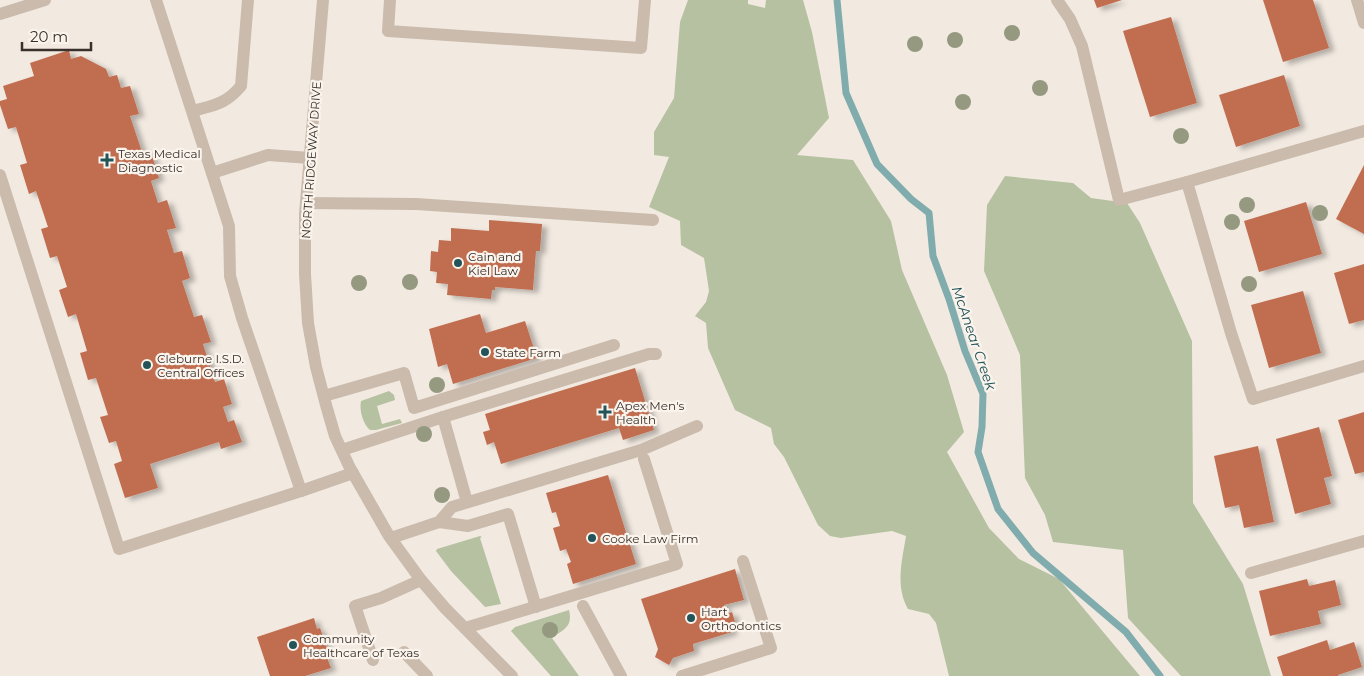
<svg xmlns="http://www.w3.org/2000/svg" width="1364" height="676" viewBox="0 0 1364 676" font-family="Montserrat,sans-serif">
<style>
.green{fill:#b6c1a1}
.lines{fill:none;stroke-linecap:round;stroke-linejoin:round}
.stream{stroke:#80acae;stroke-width:7}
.building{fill:#c16d50;filter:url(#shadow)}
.service{stroke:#cabbac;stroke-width:12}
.minor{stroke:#cabbac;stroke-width:12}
.tertiary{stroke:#cabbac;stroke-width:12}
.tree{fill:#949980}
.poi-dot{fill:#225459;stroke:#faf4ed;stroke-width:2}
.labels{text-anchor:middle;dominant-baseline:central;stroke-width:4.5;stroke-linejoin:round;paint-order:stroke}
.poi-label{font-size:12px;fill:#39302b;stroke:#faf4ed;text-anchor:start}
.street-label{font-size:12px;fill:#39302b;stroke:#faf4ed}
.water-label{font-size:14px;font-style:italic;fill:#225459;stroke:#faf4ed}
</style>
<defs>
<filter id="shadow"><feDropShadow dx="5.5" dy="3" stdDeviation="2.5" flood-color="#0004"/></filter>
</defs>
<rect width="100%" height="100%" fill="#f2eae1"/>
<g class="green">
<path d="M688 0H748V4L765 8 766 0H803L812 32 829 118 797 155 853 160 891 221 902 270 947 375 964 432 947 452 989 528 1019 559 1059 579 1140 676H949L936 623 929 614 908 609C895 586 902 561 906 536L892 531 841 538 830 536 818 525 784 457 774 444 771 428 735 410 708 348 706 323 695 316 706 302 709 291 704 258 681 245 680 221 649 207 669 157 654 155V132L674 98 680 22Z"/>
<polygon points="1005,176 1073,183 1091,198 1127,203 1140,223 1192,341 1193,503 1243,584 1271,676 1181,676 1128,618 1123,550 1053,542 1045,515 1025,478 1020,355 984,271 987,205"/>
<path d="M389 391 394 395 395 400 377 406 382 424 400 419 402 423 376 430H370C363 424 359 410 361 401Z"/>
<polygon points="480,536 482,537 480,538 501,604 485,607 451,571 436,551 437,549"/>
<path d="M569 610C573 627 564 629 552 638L579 676H551L511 631 515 627Z"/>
</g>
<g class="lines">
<polyline class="stream" points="837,0 846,93 877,164 911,199 929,213 933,256 949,299 965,351 983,394 982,427 978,452 998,509 1033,553 1126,632 1160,676"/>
</g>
<g class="building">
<polygon points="1094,0 1122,0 1097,8"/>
<polygon points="1263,0 1313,0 1329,48 1283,62"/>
<polygon points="1171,17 1197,103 1150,117 1123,31"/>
<polygon points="69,50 71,59 81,56 106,69 109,77 117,75 121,88 130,86 139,114 130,116 142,152 150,150 159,178 151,181 158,203 167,200 176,228 167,230 174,253 182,251 190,278 182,281 194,317 202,315 211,342 203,344 215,382 224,379 232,404 223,407 228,422 234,420 242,442 221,449 219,442 150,464 158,488 125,498 114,464 122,461 116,441 109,443 100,417 108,415 96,378 88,380 80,353 87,351 76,314 68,317 59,290 67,287 57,256 50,258 41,229 48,227 36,191 29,194 20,165 27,163 16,127 8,129 0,105 0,101 7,99 3,86 34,76 30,63"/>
<polygon points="1284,75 1300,126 1236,147 1219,95"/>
<polygon points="1364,165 1364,234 1336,219"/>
<polygon points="1306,202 1322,254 1259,272 1244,221"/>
<polygon points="489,220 542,224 540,251 536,251 533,290 495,287 495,290 492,290 491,299 447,295 448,284 436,283 437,272 430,271 431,251 438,252 439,240 451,241 451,228 489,231"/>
<polygon points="1364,264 1364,320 1349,324 1334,273"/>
<polygon points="1303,291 1321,353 1269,368 1251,305"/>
<polygon points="480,314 486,333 525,321 537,358 453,384 447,364 438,367 429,329"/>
<polygon points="635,368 654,430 623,440 619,428 501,464 494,442 487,445 483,432 490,430 485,414"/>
<polygon points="1364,412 1364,472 1355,474 1338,420"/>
<polygon points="1319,427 1332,476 1324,478 1331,504 1295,514 1276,439"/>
<polygon points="1258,446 1274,522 1244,528 1239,505 1225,508 1214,456"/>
<polygon points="608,475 636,564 573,584 567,564 571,562 566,549 560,551 553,528 560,526 556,512 552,513 546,493"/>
<polygon points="735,569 744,600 724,605 727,614 732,612 735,622 730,623 732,632 693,644 694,651 673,658 669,665 655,657 658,649 641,599"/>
<polygon points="1307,579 1309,586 1335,580 1341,605 1318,611 1321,624 1270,636 1259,591"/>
<polygon points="314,618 317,629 320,628 329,654 326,655 331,668 305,676 270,676 257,637"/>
<polygon points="1327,640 1330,650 1354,642 1362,667 1338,675 1338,676 1283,676 1277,657"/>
</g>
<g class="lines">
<g class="service">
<polyline points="156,0 229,226 230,276 242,318 301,491"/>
<polyline points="390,0 388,31 641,48 645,0"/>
<polyline points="1057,0 1070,19 1082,46 1119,200 1187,182"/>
<polyline points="1357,0 1364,23"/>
<polyline points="0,14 45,0"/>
<path d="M193 111C214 105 226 104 241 86L248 0"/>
<polyline points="1364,131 1187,182 1231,333 1253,399 1364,366"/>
<polyline points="212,173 268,155 310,158"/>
<polyline points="0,175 119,549 301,491 353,473"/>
<polyline points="306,203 416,204 653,220"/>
<polyline points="324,396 404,373 414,408 614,345"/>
<polyline points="443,417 467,502"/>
<polyline points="342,450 443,417 649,354 656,354"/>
<polyline points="439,522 468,526 508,514 536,607"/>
<polyline points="391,538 439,522 452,507 641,450 697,426"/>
<polyline points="583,606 621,676"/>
<polyline points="465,628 677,564 644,459"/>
<polyline points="404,652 427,676"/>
<polyline points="373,660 355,606 381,598 421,580"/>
<polyline points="682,676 771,648 743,561"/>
</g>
<polyline class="minor" points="1251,573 1364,541"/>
<polyline class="tertiary" points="323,0 305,214 305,274 308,323 316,367 326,405 335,436 350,468 389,536 421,580 445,608 512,676"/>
</g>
<g class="tree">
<circle cx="1012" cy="33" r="8"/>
<circle cx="955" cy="40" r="8"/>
<circle cx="915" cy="44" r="8"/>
<circle cx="1040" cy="88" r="8"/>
<circle cx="963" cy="102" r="8"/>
<circle cx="1181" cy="136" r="8"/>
<circle cx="1247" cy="205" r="8"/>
<circle cx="1320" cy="213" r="8"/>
<circle cx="1232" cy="222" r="8"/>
<circle cx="410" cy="282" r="8"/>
<circle cx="359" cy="283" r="8"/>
<circle cx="1249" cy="284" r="8"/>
<circle cx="437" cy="385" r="8"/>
<circle cx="424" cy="434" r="8"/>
<circle cx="442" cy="495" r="8"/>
<circle cx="550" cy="630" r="8"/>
</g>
<g class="poi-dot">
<path d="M104.5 152.5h5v5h5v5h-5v5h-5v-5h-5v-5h5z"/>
<circle cx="458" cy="263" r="5"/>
<circle cx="485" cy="352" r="5"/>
<circle cx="147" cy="365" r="5"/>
<path d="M602.5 404.5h5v5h5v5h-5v5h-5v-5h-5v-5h5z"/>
<circle cx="592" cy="538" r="5"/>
<circle cx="691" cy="618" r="5"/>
<circle cx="293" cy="645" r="5"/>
</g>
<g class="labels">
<g class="poi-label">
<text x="118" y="153">Texas Medical<tspan x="118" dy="14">Diagnostic</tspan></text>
<text x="468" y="256">Cain and<tspan x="468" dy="14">Kiel Law</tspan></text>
<text x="495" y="352">State Farm</text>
<text x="157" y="358">Cleburne I.S.D.<tspan x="157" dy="14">Central Offices</tspan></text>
<text x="616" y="405">Apex Men's<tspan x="616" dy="14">Health</tspan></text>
<text x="602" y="538">Cooke Law Firm</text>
<text x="701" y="611">Hart<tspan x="701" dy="14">Orthodontics</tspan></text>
<text x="303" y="638">Community<tspan x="303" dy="14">Healthcare of Texas</tspan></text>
</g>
<g class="street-label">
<text transform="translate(311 160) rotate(-86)">NORTH RIDGEWAY DRIVE</text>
</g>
<g class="water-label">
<text transform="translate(974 338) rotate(71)">McAnear Creek</text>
</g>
</g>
<path d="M22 42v8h69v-8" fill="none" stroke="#39302b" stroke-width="2.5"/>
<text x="30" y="42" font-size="15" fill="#39302b" stroke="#faf4ed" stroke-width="4" paint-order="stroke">20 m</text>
</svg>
